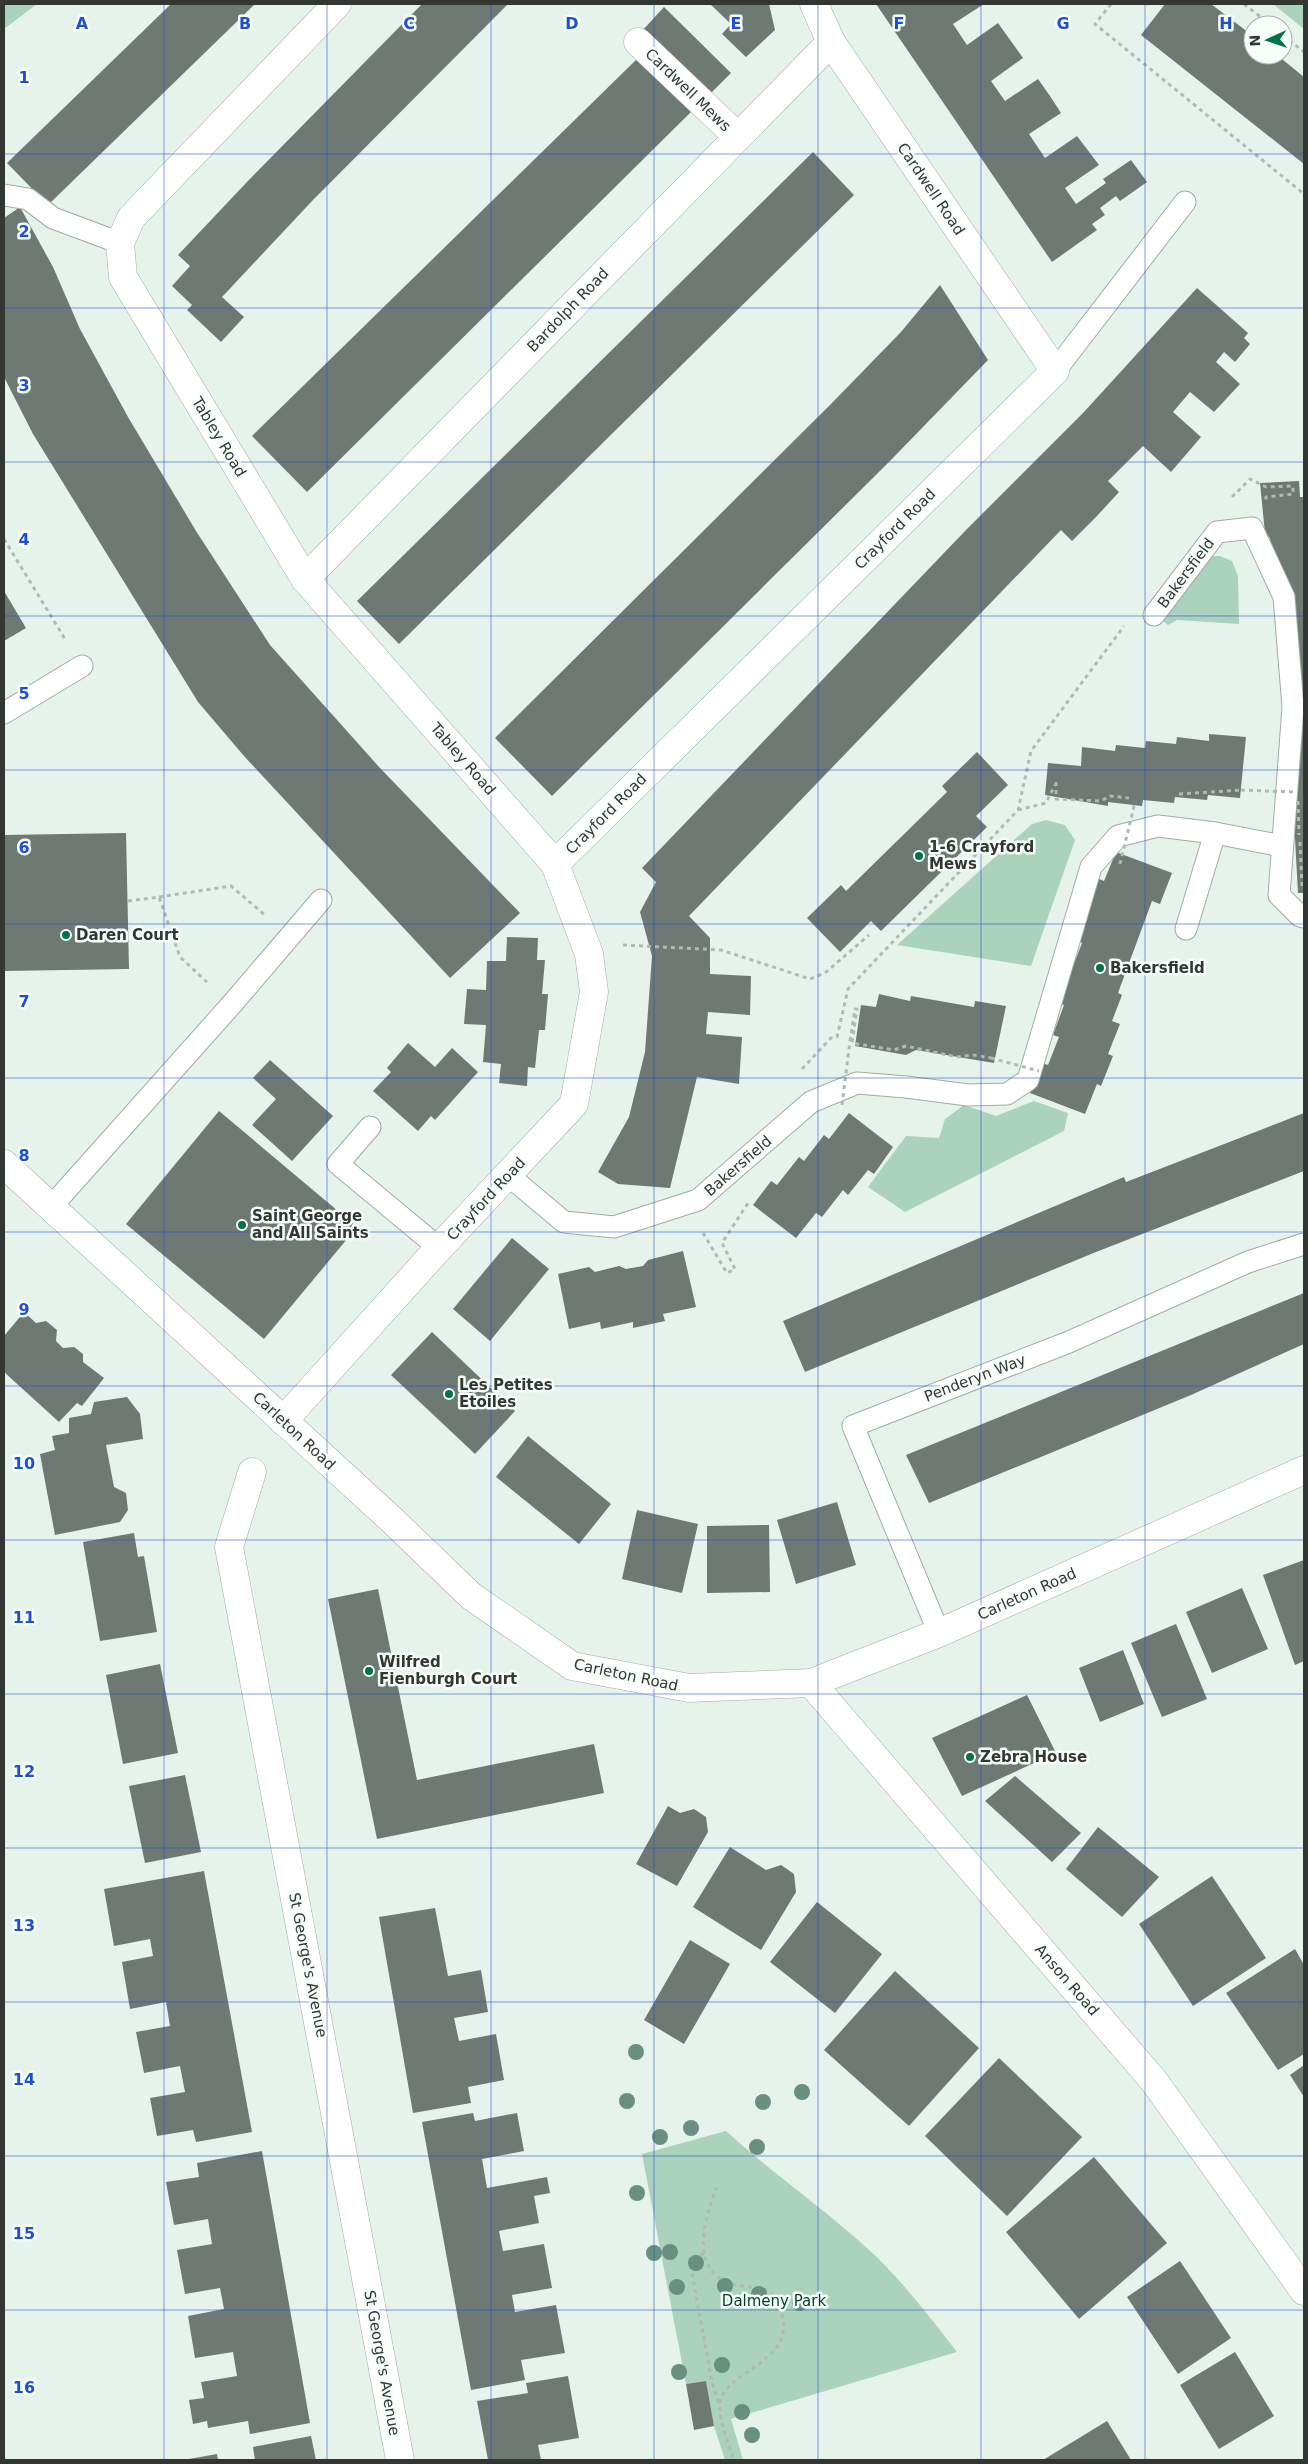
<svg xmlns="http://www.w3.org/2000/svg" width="1308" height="2464" viewBox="0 0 1308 2464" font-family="'DejaVu Sans',sans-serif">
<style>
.green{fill:#abd2bc}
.building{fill:#6e7973}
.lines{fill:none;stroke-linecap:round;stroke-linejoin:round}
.lane-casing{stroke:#a0aca5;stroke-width:23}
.street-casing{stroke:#a0aca5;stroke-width:29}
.path{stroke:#afbab3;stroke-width:3;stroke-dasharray:4 4;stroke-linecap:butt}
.lane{stroke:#fff;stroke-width:21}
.street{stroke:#fff;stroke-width:28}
.path-bridge{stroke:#afbab3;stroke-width:3;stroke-dasharray:4 4;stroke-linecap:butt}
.tree{fill:#688f7f}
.grid{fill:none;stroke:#1d4ed8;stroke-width:1;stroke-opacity:0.55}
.poi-dot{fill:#027048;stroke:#f7fffa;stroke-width:2}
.labels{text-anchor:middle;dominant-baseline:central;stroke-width:5;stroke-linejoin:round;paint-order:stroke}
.street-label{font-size:15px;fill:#323734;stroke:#f7fffa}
.poi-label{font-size:15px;font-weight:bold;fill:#323734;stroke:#f7fffa;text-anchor:start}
.park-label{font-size:15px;fill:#013e26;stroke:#f7fffa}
.grid-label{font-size:16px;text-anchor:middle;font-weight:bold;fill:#1d4ed8;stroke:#f7fffa;stroke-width:5;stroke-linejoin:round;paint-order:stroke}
</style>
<rect width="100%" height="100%" fill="#e6f3eb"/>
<g class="green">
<polygon points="4,4 37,4 4,29"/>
<polygon points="1273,4 1304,4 1304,29"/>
<polygon points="1209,556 1220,556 1232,561 1238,576 1239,624 1177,620 1168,625 1159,618"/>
<polygon points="1046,820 1065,825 1075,840 1031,966 897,945 1032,824"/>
<polygon points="1034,1101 1068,1113 1064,1131 905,1212 868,1187 906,1136 939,1138 945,1119 964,1105 996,1116"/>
<path d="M726 2131C771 2172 822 2207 867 2248 901 2279 929 2316 957 2352L731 2419 743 2460H725L714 2426 706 2381 686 2384 642 2154Z"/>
</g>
<g class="building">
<polygon points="171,4 255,4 48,205 7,163"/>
<polygon points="422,4 508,4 313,200 222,297 244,317 221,342 187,310 192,305 172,286 190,266 178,255 246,183"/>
<polygon points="710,4 769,4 775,30 746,57 722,34 731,24"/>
<polygon points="876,4 984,4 953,24 967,45 998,23 1023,58 991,81 1005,101 1038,79 1050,96 1061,113 1029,134 1045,158 1077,136 1099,165 1065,188 1076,204 1106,183 1103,179 1131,160 1147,182 1120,201 1116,196 1100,208 1105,215 1092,224 1097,230 1052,262"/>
<polygon points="1165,4 1211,4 1253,36 1253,55 1277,55 1304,77 1304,164 1141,35"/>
<polygon points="664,7 731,73 708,96 642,31"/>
<polygon points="637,59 692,111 307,492 252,436"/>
<polygon points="813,152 854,195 399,644 357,601"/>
<polygon points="20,207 53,267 80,329 128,417 196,531 270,645 380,768 520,913 450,978 244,756 198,702 33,434 4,377 4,218"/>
<polygon points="940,285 988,360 889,462 552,796 495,738 831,404 901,332"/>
<polygon points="1197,288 1248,333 1244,338 1250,344 1235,362 1224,352 1216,362 1240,384 1214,412 1190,392 1173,412 1201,437 1171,472 1143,446 1108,481 1119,492 1097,516 1072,541 1061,530 689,916 710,938 710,974 751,976 750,1015 708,1012 706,1034 742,1037 739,1084 697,1077 670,1188 618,1184 598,1172 629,1117 645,1052 652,956 640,912 656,882 642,868 966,530 1084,412"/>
<polygon points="1299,481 1300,497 1304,497 1304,893 1298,893 1292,784 1299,783 1294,720 1275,595 1270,538 1265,533 1260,483"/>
<polygon points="4,591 26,628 4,641"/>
<polygon points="1209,734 1246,737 1240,798 1208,795 1207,800 1175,797 1174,803 1143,800 1142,806 1108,802 1108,806 1045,795 1048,763 1081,766 1082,747 1115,751 1116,745 1145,748 1146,741 1176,744 1177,737 1209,741"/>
<polygon points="977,752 1008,785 976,816 987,827 881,931 871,921 840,952 807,918 841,885 846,891 947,792 942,786"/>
<polygon points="126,833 129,969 4,971 4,835"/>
<polygon points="1116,852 1172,873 1160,904 1152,901 1118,993 1122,995 1112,1021 1120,1024 1108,1054 1113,1056 1101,1086 1097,1084 1085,1114 1030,1093 1042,1063 1048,1065 1059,1037 1053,1035 1064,1005 1059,1003 1082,943 1077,939 1099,879 1104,881"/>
<polygon points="507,937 538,938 537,960 545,960 542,994 548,994 545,1030 539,1030 535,1068 528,1067 527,1086 499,1083 501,1064 483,1062 486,1025 464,1024 467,989 486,990 487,961 506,961"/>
<polygon points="879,994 910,1001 911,996 974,1007 975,1001 1006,1006 994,1063 916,1050 906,1055 855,1046 861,1005 876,1007"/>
<polygon points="408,1043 435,1067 452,1048 478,1072 435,1120 431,1116 418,1131 373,1091 391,1072 387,1068"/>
<polygon points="270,1060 333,1116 292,1161 252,1125 276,1099 253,1078"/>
<polygon points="219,1111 357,1227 264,1339 126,1224"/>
<polygon points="849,1113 893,1147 874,1174 868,1170 848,1195 843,1190 822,1217 816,1213 796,1238 753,1205 771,1181 777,1185 799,1157 804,1161 824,1135 829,1139"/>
<polygon points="1304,1113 1304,1171 1096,1252 805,1372 783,1321 1124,1177 1126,1182"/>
<polygon points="512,1238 549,1269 490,1341 453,1309"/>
<polygon points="683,1251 696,1307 663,1314 665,1321 633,1328 633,1322 601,1329 600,1322 569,1329 558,1274 589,1267 595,1272 619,1266 626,1269 643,1266 648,1260"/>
<polygon points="1304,1293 1304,1344 1191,1395 929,1503 906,1455"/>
<polygon points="24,1312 36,1323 46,1321 57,1330 56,1341 63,1348 74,1347 83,1354 83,1362 104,1378 82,1406 77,1403 59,1422 4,1372 4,1336"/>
<polygon points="432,1332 515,1411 475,1454 391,1375"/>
<polygon points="127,1397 140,1414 143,1439 106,1445 114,1487 126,1493 128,1510 120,1522 55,1535 40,1454 55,1450 52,1436 69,1433 69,1418 91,1414 94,1402"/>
<polygon points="528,1436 611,1504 579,1544 496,1477"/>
<polygon points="837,1502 856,1565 796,1584 777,1520"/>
<polygon points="637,1510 698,1524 682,1593 622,1579"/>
<polygon points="769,1525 770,1592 707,1593 707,1526"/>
<polygon points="134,1533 138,1557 144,1556 157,1632 100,1641 83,1542"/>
<polygon points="1304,1560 1304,1661 1295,1665 1263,1575"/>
<polygon points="1242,1588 1268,1649 1212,1673 1186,1612"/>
<polygon points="378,1589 417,1780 594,1744 604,1793 377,1839 328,1599"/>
<polygon points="1176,1624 1207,1699 1162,1717 1131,1643"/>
<polygon points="1123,1650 1144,1704 1100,1722 1079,1668"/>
<polygon points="160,1664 178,1753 123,1764 106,1675"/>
<polygon points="1027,1695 1056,1753 962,1796 932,1738"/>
<polygon points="185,1775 201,1852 145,1863 129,1786"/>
<polygon points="1015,1776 1081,1833 1052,1862 985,1801"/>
<polygon points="668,1806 680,1813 694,1809 706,1817 708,1832 677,1886 636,1864"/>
<polygon points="1098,1827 1159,1877 1122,1917 1066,1869"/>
<polygon points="730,1847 766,1870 781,1865 794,1874 796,1892 761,1950 693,1907"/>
<polygon points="204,1871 252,2132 196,2142 193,2130 157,2136 150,2098 185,2092 180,2066 144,2073 136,2032 170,2026 166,2002 130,2009 122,1962 153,1956 150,1939 114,1946 104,1889"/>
<polygon points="1212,1876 1266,1958 1193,2006 1139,1924"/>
<polygon points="817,1902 882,1954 835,2013 770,1962"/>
<polygon points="435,1908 448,1976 481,1970 488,2012 454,2018 459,2041 496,2034 504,2080 468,2087 471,2103 413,2113 379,1917"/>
<polygon points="690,1940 730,1964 684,2044 644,2020"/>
<polygon points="1295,1949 1304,1965 1304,2054 1278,2070 1226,1993"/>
<polygon points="895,1971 979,2048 909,2126 824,2050"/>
<polygon points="999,2058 1082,2137 1007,2216 925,2136"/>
<polygon points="1304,2065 1304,2097 1290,2075"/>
<polygon points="473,2113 475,2121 517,2113 524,2151 482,2159 487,2188 547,2177 550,2193 534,2196 539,2223 499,2231 503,2251 544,2244 552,2288 512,2295 515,2312 556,2305 565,2353 521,2360 525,2380 471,2390 422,2122"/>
<polygon points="262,2151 310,2423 250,2434 248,2421 208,2428 207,2421 193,2424 189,2400 204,2398 201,2382 237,2376 233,2352 195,2358 188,2316 224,2309 220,2288 185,2294 177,2250 212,2244 208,2219 174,2225 166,2182 199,2177 197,2163"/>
<polygon points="1094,2157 1167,2243 1079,2319 1006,2232"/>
<polygon points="1180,2261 1231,2338 1178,2374 1127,2297"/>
<polygon points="1235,2352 1274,2416 1219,2449 1180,2385"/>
<polygon points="568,2376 579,2438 538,2445 541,2460 488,2460 477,2401 528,2393 526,2383"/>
<polygon points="706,2381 714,2426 694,2430 686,2384"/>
<polygon points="1107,2421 1131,2460 1043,2460"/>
<polygon points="311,2436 316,2460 255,2460 253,2447"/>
<polygon points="217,2454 218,2460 190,2460 189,2459"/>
</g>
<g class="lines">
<defs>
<g id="lane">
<polyline points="4,195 28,199 53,218 120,243"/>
<polyline points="1055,371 1185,202"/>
<polyline points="1154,615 1217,532 1252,528 1284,597 1293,707 1279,895 1300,916 1304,917"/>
<polyline points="4,713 82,666"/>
<polyline points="1186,929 1215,833"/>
<polyline points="370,1127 338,1164 439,1248"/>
<polyline points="508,1175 564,1222 614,1227 698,1200 811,1102 857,1083 906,1087 968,1095 1007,1094 1028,1080 1091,867 1118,836 1158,826 1215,833 1282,846"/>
<polyline points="51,1207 232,1004 321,900"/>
<polyline points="939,1633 853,1426 1069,1342 1248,1262 1304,1244"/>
</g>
<g id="street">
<polyline points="638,42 738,137"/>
<polyline points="305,579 831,42"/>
<polyline points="555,864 1055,371 831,42 814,4"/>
<polyline points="4,1164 393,1521 471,1596 572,1666 689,1688 811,1683 939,1633 1304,1470"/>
<polyline points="283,1421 439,1248 574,1104 594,992 589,954 555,864 305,579 123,277 120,243 131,218 337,4"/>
<polyline points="252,1472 229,1547 400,2460"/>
<polyline points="811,1683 1154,2081 1304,2291"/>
</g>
</defs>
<use href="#lane" class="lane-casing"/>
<use href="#street" class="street-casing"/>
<g class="path">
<polyline points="1111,4 1095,24 1304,194"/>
<polyline points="1244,4 1271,25"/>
<polyline points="1283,35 1304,52"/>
<polyline points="1232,497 1250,479 1266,487 1293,486 1293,494 1266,497 1266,500"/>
<polyline points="4,539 65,639"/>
<polyline points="1056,782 1056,799 1101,801 1110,796 1129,798"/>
<polyline points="1179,794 1241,790"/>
<polyline points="1018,810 1046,803 1055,785"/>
<polyline points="159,897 231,886 266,916"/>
<polyline points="128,901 159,897 180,957 207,982"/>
<polyline points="623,945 721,950 810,979 825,973 869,935"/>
<polyline points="850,1041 855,1009 857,1009 852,1043 894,1050 906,1046 957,1057 973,1055 991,1058"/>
<polyline points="802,1069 831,1038 837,1037 848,989 1018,810 1031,751 1124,626"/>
<polyline points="703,1233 727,1273 735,1269 722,1243 750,1200"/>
<path d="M717 2187C704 2219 687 2275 737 2285 761 2290 774 2284 782 2315 795 2365 721 2371 720 2405 719 2423 729 2444 734 2460"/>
<polyline points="704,2254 689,2257 712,2382 719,2404"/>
</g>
<use href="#lane" class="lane"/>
<use href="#street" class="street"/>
<g class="path-bridge">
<polyline points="1241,790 1294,792"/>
<polyline points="1298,801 1299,835"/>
<polyline points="1300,842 1302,886"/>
<polyline points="1120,864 1135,802"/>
<polyline points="991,1058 1039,1071"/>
<polyline points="842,1105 850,1041"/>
</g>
</g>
<g class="tree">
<circle cx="636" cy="2052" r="8"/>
<circle cx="802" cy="2092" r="8"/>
<circle cx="627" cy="2101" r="8"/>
<circle cx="763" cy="2102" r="8"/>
<circle cx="691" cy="2128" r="8"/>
<circle cx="660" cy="2137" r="8"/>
<circle cx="757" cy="2147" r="8"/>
<circle cx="637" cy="2193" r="8"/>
<circle cx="670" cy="2252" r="8"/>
<circle cx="654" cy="2253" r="8"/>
<circle cx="696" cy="2263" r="8"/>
<circle cx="725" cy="2286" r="8"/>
<circle cx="677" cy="2287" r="8"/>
<circle cx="759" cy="2294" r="8"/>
<circle cx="800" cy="2303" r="8"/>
<circle cx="722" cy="2365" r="8"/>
<circle cx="679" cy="2372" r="8"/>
<circle cx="742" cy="2412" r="8"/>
<circle cx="752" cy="2435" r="8"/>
</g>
<path class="grid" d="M164 4V2460M327 4V2460M491 4V2460M654 4V2460M818 4V2460M981 4V2460M1145 4V2460M4 154H1304M4 308H1304M4 462H1304M4 616H1304M4 770H1304M4 924H1304M4 1078H1304M4 1232H1304M4 1386H1304M4 1540H1304M4 1694H1304M4 1848H1304M4 2002H1304M4 2156H1304M4 2310H1304"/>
<g class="poi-dot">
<circle cx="919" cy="856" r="5"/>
<circle cx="66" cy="935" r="5"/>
<circle cx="1100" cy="968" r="5"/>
<circle cx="242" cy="1225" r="5"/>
<circle cx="449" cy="1394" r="5"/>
<circle cx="369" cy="1671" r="5"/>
<circle cx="970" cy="1757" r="5"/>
</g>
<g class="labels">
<g class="street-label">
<text transform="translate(688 90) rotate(44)">Cardwell Mews</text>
<text transform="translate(931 189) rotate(56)">Cardwell Road</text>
<text transform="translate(568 310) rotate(-46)">Bardolph Road</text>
<text transform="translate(219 437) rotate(59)">Tabley Road</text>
<text transform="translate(895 529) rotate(-45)">Crayford Road</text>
<text transform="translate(1186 573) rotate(-53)">Bakersfield</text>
<text transform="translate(463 759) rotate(49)">Tabley Road</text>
<text transform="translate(606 814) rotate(-45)">Crayford Road</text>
<text transform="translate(738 1166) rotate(-41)">Bakersfield</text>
<text transform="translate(486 1199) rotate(-47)">Crayford Road</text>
<text transform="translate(975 1378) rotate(-21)">Penderyn Way</text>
<text transform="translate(294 1431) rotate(43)">Carleton Road</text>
<text transform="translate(1027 1594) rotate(-24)">Carleton Road</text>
<text transform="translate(626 1675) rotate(12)">Carleton Road</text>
<text transform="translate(308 1965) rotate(79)">St George's Avenue</text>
<text transform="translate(1067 1980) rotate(49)">Anson Road</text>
<text transform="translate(382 2363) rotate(80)">St George's Avenue</text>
</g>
<g class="poi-label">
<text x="929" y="847">1-6 Crayford<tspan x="929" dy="17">Mews</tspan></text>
<text x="76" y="935">Daren Court</text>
<text x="1110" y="968">Bakersfield</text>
<text x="252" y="1216">Saint George<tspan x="252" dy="17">and All Saints</tspan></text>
<text x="459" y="1385">Les Petites<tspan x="459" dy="17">Etoiles</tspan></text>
<text x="379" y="1662">Wilfred<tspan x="379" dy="17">Fienburgh Court</tspan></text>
<text x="980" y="1757">Zebra House</text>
</g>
<g class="park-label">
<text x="774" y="2301">Dalmeny Park</text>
</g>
</g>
<g class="grid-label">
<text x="82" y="29">A</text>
<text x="245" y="29">B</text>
<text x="409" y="29">C</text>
<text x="572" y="29">D</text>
<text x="736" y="29">E</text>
<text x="899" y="29">F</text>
<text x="1063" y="29">G</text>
<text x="1226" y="29">H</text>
<text x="24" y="83">1</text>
<text x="24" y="237">2</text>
<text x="24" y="391">3</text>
<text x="24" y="545">4</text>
<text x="24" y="699">5</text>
<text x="24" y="853">6</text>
<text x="24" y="1007">7</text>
<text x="24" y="1161">8</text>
<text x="24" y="1315">9</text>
<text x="24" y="1469">10</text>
<text x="24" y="1623">11</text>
<text x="24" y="1777">12</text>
<text x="24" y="1931">13</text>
<text x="24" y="2085">14</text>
<text x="24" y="2239">15</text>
<text x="24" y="2393">16</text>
</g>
<rect width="1308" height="2464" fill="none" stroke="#323734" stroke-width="10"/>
<g transform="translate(1268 40) rotate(267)"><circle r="24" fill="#f7fffa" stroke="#a8afab"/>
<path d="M0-4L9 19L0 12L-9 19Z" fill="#027048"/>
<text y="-8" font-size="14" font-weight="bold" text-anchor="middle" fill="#323734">N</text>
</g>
</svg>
